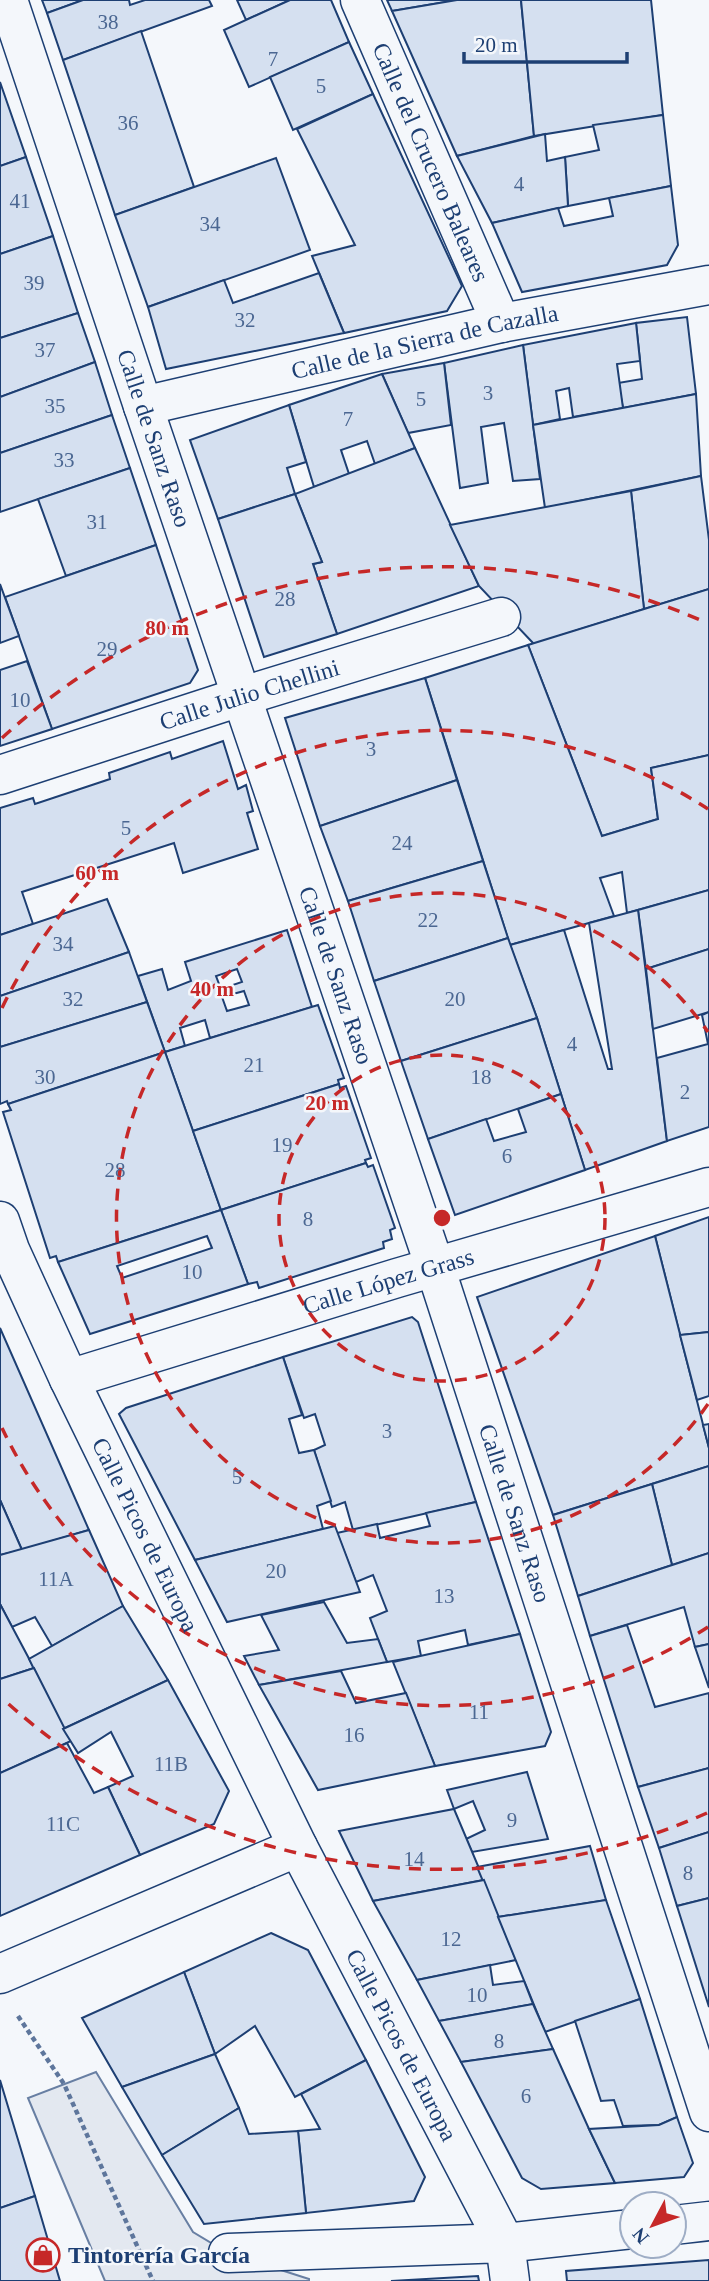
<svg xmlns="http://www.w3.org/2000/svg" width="709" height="2281" viewBox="0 0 709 2281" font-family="'Times New Roman',serif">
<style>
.parking{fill:#e3e8f0;stroke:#687fa3;stroke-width:2}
.building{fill:#d5e0f0;stroke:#1d3f73;stroke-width:2;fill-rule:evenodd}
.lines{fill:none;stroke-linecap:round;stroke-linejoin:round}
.minor-casing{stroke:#1d3f73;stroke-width:41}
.path{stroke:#5e769c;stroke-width:4.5;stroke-dasharray:5 3.5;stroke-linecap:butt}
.minor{stroke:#f4f7fb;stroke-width:38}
.ring{fill:none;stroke:#c62828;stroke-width:3.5;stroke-dasharray:12 9}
.labels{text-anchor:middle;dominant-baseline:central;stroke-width:5;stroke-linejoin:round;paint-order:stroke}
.number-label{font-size:21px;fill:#4b6792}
.street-label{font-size:24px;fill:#1d3f73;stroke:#f4f7fb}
.poi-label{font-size:24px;font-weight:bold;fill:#1d3f73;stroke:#f4f7fb;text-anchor:start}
.centre{fill:#c62828;stroke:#f4f7fb;stroke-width:3.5}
.ring-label{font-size:21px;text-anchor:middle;font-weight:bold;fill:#c62828;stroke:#f4f7fb;stroke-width:5;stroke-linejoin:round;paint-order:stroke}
</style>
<rect width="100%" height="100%" fill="#f4f7fb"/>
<polygon class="parking" points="96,2072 193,2232 228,2253 309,2279 309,2281 105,2281 28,2098"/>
<g class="building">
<polygon points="42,0 83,0 47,13"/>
<polygon points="83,0 129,0 130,5 145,0 209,0 212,6 63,60 47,13"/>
<polygon points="237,0 290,0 246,20"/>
<polygon points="290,0 331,0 349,42 249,87 224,30"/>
<polygon points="387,0 457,0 392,11"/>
<polygon points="457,0 521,0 534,136 457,156 392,11"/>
<polygon points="521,0 651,0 663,115 534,136"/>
<polygon points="141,31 194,187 115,215 63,60"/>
<polygon points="349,42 373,94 293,130 270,77"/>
<polygon points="0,82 26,157 0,166"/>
<polygon points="373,94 462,286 447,311 344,333 312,256 355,245 297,129"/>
<polygon points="663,115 671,186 568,206 565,157 599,150 593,125"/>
<polygon points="545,134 547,161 565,157 568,206 492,223 457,156"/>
<polygon points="26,157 53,236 0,254 0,166"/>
<polygon points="276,158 310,250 148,307 115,215"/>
<polygon points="671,186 678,245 667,265 522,292 492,223 558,208 564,226 613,216 609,198"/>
<polygon points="53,236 78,313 0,338 0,254"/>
<polygon points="319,273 344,333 166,369 148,307 224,280 233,303"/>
<polygon points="78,313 95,362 0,397 0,338"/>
<polygon points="687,317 696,394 623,408 618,383 642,379 636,323"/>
<polygon points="636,323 640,361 617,364 623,408 573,417 569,388 556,391 560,419 533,425 523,345"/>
<polygon points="523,345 540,479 513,481 504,423 481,427 488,483 460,488 444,363"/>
<polygon points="95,362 112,415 0,453 0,397"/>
<polygon points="444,363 451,425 408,433 382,374"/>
<polygon points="382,374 415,448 375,464 367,441 341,450 349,474 314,487 289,405"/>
<polygon points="696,394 701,476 545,508 533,425"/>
<polygon points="289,405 306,462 287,468 295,494 218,519 190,440"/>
<polygon points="112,415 130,468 0,512 0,453"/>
<polygon points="415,448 479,586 337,634 313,564 322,562 295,494"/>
<polygon points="130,468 156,545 66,576 38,499"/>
<polygon points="701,476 709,540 709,589 644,609 631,491"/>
<polygon points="631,491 644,609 534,644 479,586 450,525"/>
<polygon points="295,494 322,562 313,564 337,634 264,657 218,519"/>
<polygon points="156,545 198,670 190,683 52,729 5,597"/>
<polygon points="0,584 19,636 0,643"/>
<polygon points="709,589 709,755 651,768 658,819 602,836 528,645"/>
<polygon points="528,645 602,836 658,819 651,768 709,755 709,890 627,913 622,872 600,878 614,916 510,945 425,678"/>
<polygon points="27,661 52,729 0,746 0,670"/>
<polygon points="425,678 457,780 320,826 285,718"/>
<polygon points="223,741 238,789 246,785 253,811 247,813 258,849 183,873 174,843 22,892 33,924 0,935 0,808 33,798 35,804 110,779 109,773 170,752 172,759"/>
<polygon points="457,780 483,861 348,901 320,826"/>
<polygon points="483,861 508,938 374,981 348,901"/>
<polygon points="709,890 709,949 646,969 638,910"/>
<polygon points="107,899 129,952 0,996 0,935"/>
<polygon points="638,910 667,1141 585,1170 537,1018 510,945 564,930 608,1069 612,1069 589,923"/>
<path d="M287 930 312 1007 210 1038 205 1020 180 1028 185 1046 165 1052 138 976 162 969 168 990 191 981 185 962ZM237 969 242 982 221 989 216 976ZM244 991 249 1005 227 1011 222 997Z"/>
<polygon points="508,938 537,1018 401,1061 374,981"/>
<polygon points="709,949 709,1012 653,1029 646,969"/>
<polygon points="129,952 147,1002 0,1047 0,996"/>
<polygon points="147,1002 165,1052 8,1104 7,1101 0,1104 0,1047"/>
<polygon points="318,1005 344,1078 338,1080 339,1084 193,1131 165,1052"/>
<polygon points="709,1012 709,1127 667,1141 657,1058 708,1044 702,1015"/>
<polygon points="537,1018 561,1094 428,1139 401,1061"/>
<polygon points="165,1052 221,1210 58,1262 56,1256 50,1258 3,1112 11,1110 8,1104"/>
<polygon points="339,1084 340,1088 346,1086 371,1158 365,1160 366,1163 221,1210 193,1131"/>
<polygon points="561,1094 585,1170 455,1215 428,1139 486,1119 494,1141 526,1132 518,1109"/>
<polygon points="366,1163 368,1167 373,1165 395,1228 390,1230 392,1239 383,1242 384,1248 259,1288 257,1282 248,1284 221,1210"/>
<path d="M221 1210 248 1284 90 1334 58 1262ZM207 1236 212 1248 122 1278 117 1266Z"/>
<polygon points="709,1217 709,1332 680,1335 655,1236"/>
<polygon points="655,1236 709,1448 709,1466 553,1515 477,1297"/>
<polygon points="412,1317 418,1322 476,1502 353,1530 345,1502 332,1507 314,1450 325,1445 315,1414 304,1418 283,1357"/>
<polygon points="0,1328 89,1530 22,1550 0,1500"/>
<polygon points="709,1332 709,1396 697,1400 680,1335"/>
<polygon points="283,1357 302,1415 289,1419 299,1453 314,1450 331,1501 317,1506 323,1529 195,1560 119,1414 126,1408"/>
<polygon points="709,1424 709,1448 703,1425"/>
<polygon points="709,1466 709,1553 672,1565 652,1484"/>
<polygon points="652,1484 672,1565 578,1596 553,1515"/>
<polygon points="0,1500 22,1550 0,1555"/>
<polygon points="476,1502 520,1634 468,1645 465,1630 418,1641 421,1656 387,1662 370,1618 387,1611 373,1575 356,1582 337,1533 377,1524 380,1538 430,1526 426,1513"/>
<polygon points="335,1526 360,1592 227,1622 195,1560"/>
<polygon points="89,1530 123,1606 52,1646 35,1617 12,1627 0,1604 0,1555"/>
<polygon points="709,1553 709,1644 695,1647 684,1607 590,1636 578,1596"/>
<polygon points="324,1602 347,1643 378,1639 387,1662 259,1685 244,1656 279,1650 261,1615"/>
<polygon points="0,1604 34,1668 0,1679"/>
<polygon points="123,1606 168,1680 63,1729 29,1659"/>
<polygon points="627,1625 655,1707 709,1693 709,1768 638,1787 590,1636"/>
<polygon points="520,1634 551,1732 545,1746 435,1766 393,1662"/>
<polygon points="709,1644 709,1688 695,1647"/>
<polygon points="34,1668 71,1741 0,1773 0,1679"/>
<polygon points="341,1671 356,1703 406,1693 435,1766 318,1790 259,1685"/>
<polygon points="168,1680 229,1791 214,1824 140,1855 108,1787 133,1776 111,1732 78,1753 63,1729"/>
<polygon points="67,1743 94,1793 108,1787 140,1855 0,1916 0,1773"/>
<polygon points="709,1768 709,1832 659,1848 638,1787"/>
<polygon points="527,1772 548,1839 472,1852 466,1839 485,1830 473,1801 454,1809 447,1790"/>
<polygon points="454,1809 484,1880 373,1901 339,1831"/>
<polygon points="709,1832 709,1898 677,1906 659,1848"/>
<polygon points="590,1846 606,1900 498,1917 477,1867"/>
<polygon points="484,1880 516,1960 417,1980 373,1901"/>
<polygon points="709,1898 709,2007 677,1906"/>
<polygon points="606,1900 640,1999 545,2032 498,1917"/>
<polygon points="271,1933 308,1950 366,2060 295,2097 255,2026 215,2054 184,1972"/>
<polygon points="490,1965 493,1985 524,1981 533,2004 439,2021 417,1980"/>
<polygon points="184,1972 215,2054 122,2087 82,2018"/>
<polygon points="640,1999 677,2117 659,2125 623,2126 614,2100 601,2101 575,2021"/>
<polygon points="533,2004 553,2049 461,2062 439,2021"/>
<polygon points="553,2049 589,2129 615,2183 541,2189 522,2178 461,2062"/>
<polygon points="215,2054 239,2108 162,2155 122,2087"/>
<polygon points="366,2060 425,2177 414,2201 306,2213 298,2131 320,2129 301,2094"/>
<polygon points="0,2080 35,2196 0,2208"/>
<polygon points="239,2108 249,2134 298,2131 306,2213 204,2224 162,2155"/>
<polygon points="677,2117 693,2163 684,2177 615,2183 589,2129 659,2125"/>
<polygon points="35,2196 60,2281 0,2281 0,2208"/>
<polygon points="709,2260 709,2281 567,2281 566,2271"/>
<polygon points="478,2276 479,2281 391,2281"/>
</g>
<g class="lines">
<defs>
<g id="minor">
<path id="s1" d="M8 0 143 406 435 1267 709 2112"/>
<path id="s2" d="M360 0 501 323"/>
<path id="s3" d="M143 406 501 323 709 285"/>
<path id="s4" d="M0 775 243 696 501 617"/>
<path id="s5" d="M0 1221 10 1250 69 1379 298 1847 505 2243 632 2229"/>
<path id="s6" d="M69 1379 397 1278 709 1187"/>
<polyline points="0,1974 298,1847"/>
<polyline points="674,2225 709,2221"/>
<polyline points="228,2253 505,2243 510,2281"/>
</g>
</defs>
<use href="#minor" class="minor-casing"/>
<polyline class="path" points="18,2016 64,2084 153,2281"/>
<use href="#minor" class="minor"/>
</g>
<g class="ring">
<circle cx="442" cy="1218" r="163"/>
<path d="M708 1404A325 325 0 1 1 708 1032"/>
<path d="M708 1627A488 488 0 0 1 2 1428M2 1008A488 488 0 0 1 708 809"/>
<path d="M707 1813A651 651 0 0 1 2 1698M2 738A651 651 0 0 1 707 623"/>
</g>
<defs>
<symbol id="shop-ring" viewBox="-11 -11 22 22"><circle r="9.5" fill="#f4f7fb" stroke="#c62828" stroke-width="1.5"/><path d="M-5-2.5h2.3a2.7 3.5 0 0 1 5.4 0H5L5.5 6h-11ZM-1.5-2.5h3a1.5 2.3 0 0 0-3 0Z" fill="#c62828"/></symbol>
</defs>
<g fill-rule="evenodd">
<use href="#shop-ring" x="24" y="2236" width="38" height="38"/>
</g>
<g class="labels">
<g class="number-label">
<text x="108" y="22">38</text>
<text x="273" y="59">7</text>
<text x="321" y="86">5</text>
<text x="128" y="123">36</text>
<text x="519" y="184">4</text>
<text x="20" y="201">41</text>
<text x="210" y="224">34</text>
<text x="34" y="283">39</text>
<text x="245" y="320">32</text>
<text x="45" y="350">37</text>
<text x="488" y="393">3</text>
<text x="421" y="399">5</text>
<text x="55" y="406">35</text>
<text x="348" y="419">7</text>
<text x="64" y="460">33</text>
<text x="97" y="522">31</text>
<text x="285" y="599">28</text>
<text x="107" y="649">29</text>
<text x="20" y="700">10</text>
<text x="371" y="749">3</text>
<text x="126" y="828">5</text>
<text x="402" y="843">24</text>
<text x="428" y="920">22</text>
<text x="63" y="944">34</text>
<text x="73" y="999">32</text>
<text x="455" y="999">20</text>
<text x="572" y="1044">4</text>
<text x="254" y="1065">21</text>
<text x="45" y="1077">30</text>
<text x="481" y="1077">18</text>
<text x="685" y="1092">2</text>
<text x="282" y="1145">19</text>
<text x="507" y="1156">6</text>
<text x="115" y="1170">28</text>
<text x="308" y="1219">8</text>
<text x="192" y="1272">10</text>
<text x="387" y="1431">3</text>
<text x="237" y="1477">5</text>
<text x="276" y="1571">20</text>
<text x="56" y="1579">11A</text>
<text x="444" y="1596">13</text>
<text x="479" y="1712">11</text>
<text x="354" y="1735">16</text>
<text x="171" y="1764">11B</text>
<text x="512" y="1820">9</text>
<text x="63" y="1824">11C</text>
<text x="414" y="1859">14</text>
<text x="688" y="1873">8</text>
<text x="451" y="1939">12</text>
<text x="477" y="1995">10</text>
<text x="499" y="2041">8</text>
<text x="526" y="2096">6</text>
</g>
<g class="street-label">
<text stroke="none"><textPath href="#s2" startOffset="177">Calle del Crucero Baleares</textPath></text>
<text stroke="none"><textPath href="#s3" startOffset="289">Calle de la Sierra de Cazalla</textPath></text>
<text stroke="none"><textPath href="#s1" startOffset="462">Calle de Sanz Raso</textPath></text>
<text stroke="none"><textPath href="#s4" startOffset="262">Calle Julio Chellini</textPath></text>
<text stroke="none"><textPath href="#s1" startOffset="1029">Calle de Sanz Raso</textPath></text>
<text stroke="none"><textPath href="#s6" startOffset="334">Calle López Grass</textPath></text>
<text stroke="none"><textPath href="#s1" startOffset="1596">Calle de Sanz Raso</textPath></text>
<text stroke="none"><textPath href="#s5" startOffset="346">Calle Picos de Europa</textPath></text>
<text stroke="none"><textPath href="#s5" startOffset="917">Calle Picos de Europa</textPath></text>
</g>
<g class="poi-label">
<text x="68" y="2255">Tintorería García</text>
</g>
</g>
<circle cx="442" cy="1218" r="10" class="centre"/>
<g class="ring-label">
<text x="167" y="635">80 m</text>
<text x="97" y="880">60 m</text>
<text x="212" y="996">40 m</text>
<text x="327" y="1110">20 m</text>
</g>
<g transform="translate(653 2225) rotate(229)"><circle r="33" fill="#f4f7fb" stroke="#9eadc5" stroke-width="2"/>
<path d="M0-5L12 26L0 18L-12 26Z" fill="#c62828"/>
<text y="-10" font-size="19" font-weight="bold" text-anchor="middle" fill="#1d3f73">N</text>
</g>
<path d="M464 52v10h163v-10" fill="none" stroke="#1d3f73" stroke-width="3.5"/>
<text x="475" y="52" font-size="21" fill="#1d3f73" stroke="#f4f7fb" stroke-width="5" paint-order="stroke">20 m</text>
</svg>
